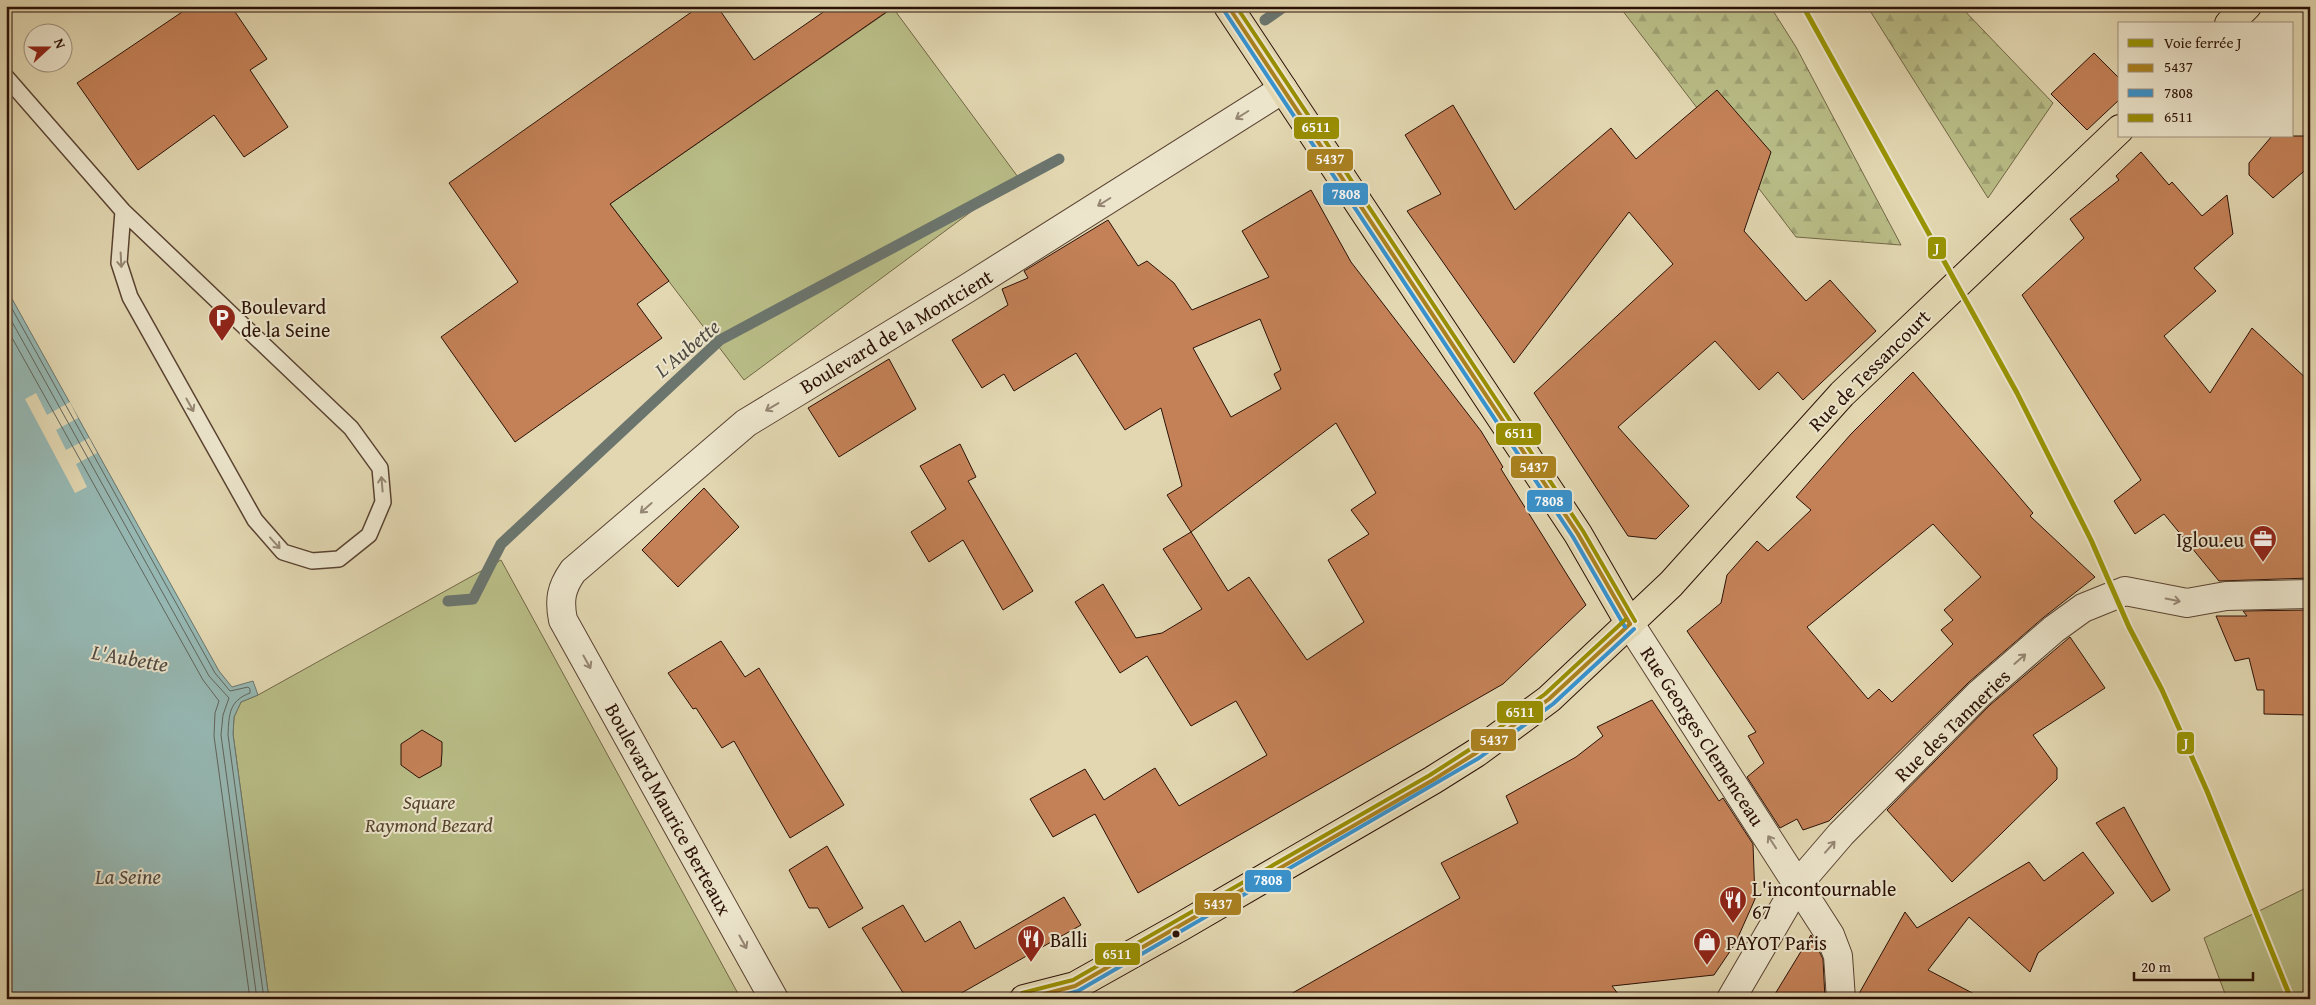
<svg xmlns="http://www.w3.org/2000/svg" width="2316" height="1005" viewBox="0 0 2316 1005" font-family="'Gentium Book Plus',serif">
<style>
.green{fill:#b9bd87;stroke:#726746}
.forest{fill:url(#forest-firs);stroke:#726746}
.water{fill:#96b8b3;stroke:#6b756e}
.pier{fill:#e2d7b1}
.lines{fill:none;stroke-linecap:round;stroke-linejoin:round}
.shore{stroke:#60645c;stroke-width:1}
.stream{stroke:#6b756e;stroke-width:11}
.building{fill:#c48157;stroke:#2b1106;fill-rule:evenodd}
.lane-casing{stroke:#594231;stroke-width:18}
.street-casing{stroke:#594231;stroke-width:30}
.primary-casing{stroke:#2b1106;stroke-width:30}
.lane{stroke:#ece5cc;stroke-width:15}
.street{stroke:#ece5cc;stroke-width:28}
.primary{stroke:#e2d7b1;stroke-width:28}
.bus-1-casing{stroke:#ece5cc;stroke-width:8}
.bus-2-casing{stroke:#ece5cc;stroke-width:8}
.bus-3-casing{stroke:#ece5cc;stroke-width:8}
.bus-1{stroke:#aa811f;stroke-width:4}
.bus-2{stroke:#3892cd;stroke-width:4}
.bus-3{stroke:#988e02;stroke-width:4}
.rail-1-casing{stroke:#ece5cc;stroke-width:9}
.rail-1{stroke:#989402;stroke-width:5}
.oneway{stroke:#958673}
.bus-dot{fill:#2b1106;stroke:#ece5cc;stroke-width:2}
.labels{text-anchor:middle;dominant-baseline:central;stroke-width:4;stroke-linejoin:round;paint-order:stroke}
.poi-label{font-size:20px;fill:#2b1106;stroke:#ece5cc;text-anchor:start}
.street-label{font-size:20px;fill:#2b1106;stroke:#ece5cc}
.park-label{font-size:20px;font-style:italic;fill:#56452d;stroke:#ece5cc}
.water-label{font-size:21px;font-style:italic;fill:#504b43;stroke:#ece5cc}
.line-badge{stroke:#ece5cc;stroke-width:2}
.badge-label{font-size:14px;text-anchor:middle;font-weight:bold;fill:#fff}
</style>
<defs>
<pattern id="forest-firs" width="22" height="20" patternUnits="userSpaceOnUse" patternTransform="scale(1.25)"><rect width="22" height="20" fill="#b9bd87"/><path d="M5 1l3.5 6h-7zM16 11l3.5 6h-7z" fill="#9fa173"/></pattern>
</defs>
<rect width="100%" height="100%" fill="#e2d7b1"/>
<filter id="stains"><feTurbulence type="fractalNoise" baseFrequency=".004" numOctaves="4"/><feColorMatrix values="0 0 0 0 .2 0 0 0 0 .09 0 0 0 0 .02 0 0 0 .5 -.17"/></filter>
<radialGradient id="worn" r=".72"><stop offset=".6" stop-color="#630" stop-opacity="0"/><stop offset="1" stop-color="#630" stop-opacity=".3"/></radialGradient>
<g class="green">
<polygon points="893,8 1018,177 744,380 610,204"/>
<polygon points="501,560 741,999 269,999 233,734 234,717 241,702 258,695"/>
<polygon points="2310,886 2310,999 2260,995 2260,999 2227,999 2204,938"/>
</g>
<g class="forest">
<polygon points="1619,6 1770,6 1796,47 1901,245 1796,237"/>
<polygon points="1867,6 1960,6 2053,103 1988,198"/>
</g>
<polygon class="water" points="6,288 219,671 232,687 253,681 258,695 241,702 234,717 233,734 269,999 6,999"/>
<polygon class="pier" points="36,393 47,415 70,402 78,418 56,430 66,450 89,438 97,453 76,464 87,487 75,493 25,399"/>
<g class="lines">
<g class="shore">
<path d="M6 298 215 673 230 691 248 687 250 689V693C229 701 229 714 228 735L264 999"/>
<polyline points="6,311 209,676 229,698 223,715 221,735 257,999"/>
<polyline points="6,327 203,680 219,701 215,713 214,736 250,999"/>
</g>
<g class="stream">
<polyline points="1265,20 1285,6"/>
<polyline points="448,601 473,599 501,544 720,340 1059,159"/>
</g>
</g>
<g class="building">
<polygon points="191,6 231,6 267,59 250,70 288,127 244,157 214,115 138,170 77,83"/>
<polygon points="700,6 717,6 754,60 832,6 895,6 610,204 669,281 637,304 662,338 515,442 441,337 518,282 449,183"/>
<polygon points="2094,53 2120,79 2120,99 2087,130 2051,94"/>
<polygon points="1717,90 1771,152 1744,231 1806,301 1830,280 1876,331 1803,400 1778,372 1759,390 1715,341 1618,427 1689,506 1656,539 1628,536 1534,393 1673,264 1629,212 1514,363 1407,211 1441,194 1405,135 1453,105 1515,210 1611,128 1636,159"/>
<polygon points="2272,136 2310,136 2310,166 2273,198 2249,175 2249,163"/>
<polygon points="2141,152 2169,185 2172,182 2202,216 2227,195 2233,234 2194,268 2216,291 2164,336 2210,393 2252,328 2310,382 2310,578 2219,581 2164,514 2135,534 2114,501 2141,480 2022,295 2084,238 2070,219 2119,180 2116,176"/>
<path d="M1311 190 1351 262 1481 431 1503 467 1501 469 1586 605 1503 684 1138 893 1095 814 1053 837 1030 799 1085 769 1104 800 1155 768 1179 806 1267 755 1236 701 1191 726 1147 656 1120 673 1075 602 1103 584 1136 638 1162 633 1202 609 1163 549 1191 532 1167 495 1182 486 1161 408 1125 430 1076 353 1014 391 1004 374 982 388 952 340 1008 305 1002 289 1028 278 1024 271 1108 220 1138 266 1147 261 1174 283 1192 310 1269 277 1242 231ZM1260 319 1281 370 1274 374 1281 389 1231 417 1193 348ZM1336 423 1376 493 1351 510 1369 534 1328 560 1364 622 1307 660 1249 577 1228 591 1191 532Z"/>
<polygon points="889,359 916,409 839,457 808,408"/>
<path d="M1913 372 2033 513 2030 516 2095 577 2044 617 1969 682 1829 821 1803 830 1797 819 1780 828 1747 777 1764 763 1748 736 1756 732 1687 631 1721 603 1727 575 1757 541 1768 551 1811 510 1796 497 1851 434ZM1933 524 1981 577 1944 610 1953 620 1941 630 1953 644 1892 702 1879 689 1868 699 1807 627Z"/>
<polygon points="960,444 976,477 968,481 1033,591 1003,610 963,540 929,562 911,532 946,509 920,466"/>
<polygon points="704,488 739,527 678,587 642,550"/>
<polygon points="2310,610 2310,715 2264,714 2264,690 2257,690 2249,658 2235,661 2216,616 2247,616 2243,611"/>
<polygon points="2070,637 2105,688 2033,735 2057,768 2057,779 1952,882 1887,810 1990,705"/>
<polygon points="721,641 745,677 759,668 844,805 790,838 734,741 722,748 696,708 693,709 668,673"/>
<polygon points="1652,700 1719,801 1723,798 1753,844 1755,899 1735,944 1714,975 1612,986 1622,999 1282,999 1460,898 1441,863 1518,823 1506,796 1576,757 1603,736 1597,727"/>
<polygon points="422,730 442,742 442,752 441,766 419,778 401,765 401,744"/>
<polygon points="2124,807 2170,890 2152,902 2096,823"/>
<polygon points="827,846 863,908 829,928 818,908 809,908 789,870"/>
<polygon points="2083,852 2114,893 2038,953 2030,972 1969,917 1928,970 1984,999 1856,999 1905,912 1917,928 2029,862 2044,881"/>
<polygon points="1064,897 1081,925 951,999 907,999 862,928 903,905 925,942 960,921 975,949"/>
<polygon points="1811,935 1823,959 1825,999 1772,999"/>
</g>
<g class="lines">
<defs>
<polyline id="lane" points="6,77 123,211 351,428 380,468 383,502 369,535 339,559 312,561 283,552 255,520 130,297 119,263 123,211"/>
<g id="street">
<polyline points="1630,624 1830,935 1838,956 1841,999"/>
<path d="M774 999 563 620C559 600 561 588 573 571L746 423 966 289 1283 89"/>
<polyline points="1731,999 1798,884 1841,834 1979,694 2054,629 2083,608 2125,591 2187,603 2226,596 2310,594"/>
</g>
<g id="primary">
<polyline points="1228,6 1578,534 1630,624"/>
<polyline points="2229,24 2247,6"/>
<polyline points="1024,999 1075,986 1182,926 1433,780 1476,753 1549,699 1671,584 1842,394 2120,129"/>
</g>
</defs>
<use href="#lane" class="lane-casing"/>
<use href="#street" class="street-casing"/>
<use href="#primary" class="primary-casing"/>
<use href="#lane" class="lane"/>
<use href="#street" class="street"/>
<use href="#primary" class="primary"/>
<defs>
<g id="bus-1">
<polyline points="1228,6 1578,534 1630,624"/>
<polyline points="1025,999 1075,986 1433,780 1476,753 1549,699 1630,624"/>
</g>
<g id="bus-2">
<polyline points="1223,9 1573,537 1625,627"/>
<polyline points="1050,999 1078,991 1479,758 1553,704 1634,629"/>
</g>
<g id="bus-3">
<polyline points="1236,6 1583,531 1635,621"/>
<polyline points="1022,993 1073,980 1430,775 1472,748 1545,694 1626,619"/>
</g>
</defs>
<use href="#bus-1" class="bus-1-casing"/>
<use href="#bus-2" class="bus-2-casing"/>
<use href="#bus-3" class="bus-3-casing"/>
<use href="#bus-1" class="bus-1"/>
<use href="#bus-2" class="bus-2"/>
<use href="#bus-3" class="bus-3"/>
<defs>
<polyline id="rail-1" points="1803,6 2017,393 2091,540 2129,627 2162,690 2207,791 2291,999"/>
</defs>
<use href="#rail-1" class="rail-1-casing"/>
<use href="#rail-1" class="rail-1"/>
</g>
<defs><path id="oneway-shaft" d="M-6 0H5M1.5-3L5.5 0L1.5 3" fill="none" stroke-width="1.6" stroke-linecap="round" stroke-linejoin="round" transform="scale(1.25)"/></defs>
<g class="oneway">
<use href="#oneway-shaft" transform="translate(1242 115) rotate(148)"/>
<use href="#oneway-shaft" transform="translate(1104 202) rotate(148)"/>
<use href="#oneway-shaft" transform="translate(121 260) rotate(87)"/>
<use href="#oneway-shaft" transform="translate(190 405) rotate(61)"/>
<use href="#oneway-shaft" transform="translate(772 407) rotate(149)"/>
<use href="#oneway-shaft" transform="translate(382 484) rotate(-95)"/>
<use href="#oneway-shaft" transform="translate(646 508) rotate(139)"/>
<use href="#oneway-shaft" transform="translate(275 543) rotate(48)"/>
<use href="#oneway-shaft" transform="translate(2173 600) rotate(11)"/>
<use href="#oneway-shaft" transform="translate(2020 659) rotate(-41)"/>
<use href="#oneway-shaft" transform="translate(587 662) rotate(61)"/>
<use href="#oneway-shaft" transform="translate(1772 842) rotate(-123)"/>
<use href="#oneway-shaft" transform="translate(1830 847) rotate(-49)"/>
<use href="#oneway-shaft" transform="translate(743 942) rotate(61)"/>
</g>
<defs>
<symbol id="parking-pin" viewBox="-11 -11 22 30"><path d="M0 17L-7.5 6A9.5 9.5 0 1 1 7.5 6Z" fill="#8f2418" stroke="#ece5cc"/><path d="M-3.5-5.5H1a3.5 3.5 0 0 1 0 7H-1V5.5H-3.5ZM-1-3.4V-.6H.8a1.4 1.4 0 0 0 0-2.8Z" fill="#fff"/></symbol>
<symbol id="office-pin" viewBox="-11 -11 22 30"><path d="M0 17L-7.5 6A9.5 9.5 0 1 1 7.5 6Z" fill="#8f2418" stroke="#ece5cc"/><path d="M-6-3h4V-5.5h4V-3h4V5H-6ZM-1-4.5V-3h2v-1.5ZM-6 0V1H6V0Z" fill="#fff"/></symbol>
<symbol id="restaurant-pin" viewBox="-11 -11 22 30"><path d="M0 17L-7.5 6A9.5 9.5 0 1 1 7.5 6Z" fill="#8f2418" stroke="#ece5cc"/><path d="M-5-6h1v4h1v-4h1v4h1v-4h1v5L-1.5 .5V6h-2V.5L-5-1ZM5-6V6H3V1.5H1.5Q1.5-4 5-6Z" fill="#fff"/></symbol>
<symbol id="shop-pin" viewBox="-11 -11 22 30"><path d="M0 17L-7.5 6A9.5 9.5 0 1 1 7.5 6Z" fill="#8f2418" stroke="#ece5cc"/><path d="M-5-2.5h2.3a2.7 3.5 0 0 1 5.4 0H5L5.5 6h-11ZM-1.5-2.5h3a1.5 2.3 0 0 0-3 0Z" fill="#fff"/></symbol>
</defs>
<g fill-rule="evenodd">
<use href="#parking-pin" x="206" y="302" width="32" height="43"/>
<use href="#office-pin" x="2247" y="523" width="32" height="43"/>
<use href="#restaurant-pin" x="1717" y="884" width="32" height="43"/>
<use href="#restaurant-pin" x="1015" y="923" width="32" height="43"/>
<use href="#shop-pin" x="1691" y="926" width="32" height="43"/>
</g>
<circle class="bus-dot" cx="1176" cy="934" r="4.5"/>
<g class="labels">
<g class="poi-label">
<text x="241" y="306">Boulevard<tspan x="241" dy="23">de la Seine</tspan></text>
<text x="2244" y="539" text-anchor="end">Iglou.eu</text>
<text x="1752" y="888">L'incontournable<tspan x="1752" dy="23">67</tspan></text>
<text x="1050" y="939">Balli</text>
<text x="1726" y="942">PAYOT Paris</text>
</g>
<g class="street-label">
<text transform="translate(896 331) rotate(-31)">Boulevard de la Montcient</text>
<text transform="translate(1869 370) rotate(-45)">Rue de Tessancourt</text>
<text transform="translate(1952 725) rotate(-44)">Rue des Tanneries</text>
<text transform="translate(1703 736) rotate(57)">Rue Georges Clemenceau</text>
<text transform="translate(669 809) rotate(61)">Boulevard Maurice Berteaux</text>
</g>
<g class="park-label">
<text x="429" y="801">Square<tspan x="429" dy="23">Raymond Bezard</tspan></text>
</g>
<g class="water-label">
<text transform="translate(687 348) rotate(-40)">L'Aubette</text>
<text transform="translate(130 658) rotate(10)">L'Aubette</text>
<text x="128" y="876">La Seine</text>
</g>
</g>
<g class="line-badge">
<rect x="1293" y="116" width="47" height="24" rx="5" fill="#988e02"/>
<rect x="1306" y="148" width="48" height="24" rx="5" fill="#aa811f"/>
<rect x="1322" y="182" width="47" height="24" rx="5" fill="#3892cd"/>
<rect x="1927" y="236" width="20" height="24" rx="5" fill="#989402"/>
<rect x="1495" y="422" width="47" height="24" rx="5" fill="#988e02"/>
<rect x="1510" y="455" width="47" height="24" rx="5" fill="#aa811f"/>
<rect x="1526" y="489" width="47" height="24" rx="5" fill="#3892cd"/>
<rect x="1496" y="700" width="48" height="24" rx="5" fill="#988e02"/>
<rect x="1470" y="728" width="47" height="24" rx="5" fill="#aa811f"/>
<rect x="2176" y="731" width="19" height="24" rx="5" fill="#989402"/>
<rect x="1244" y="869" width="48" height="24" rx="5" fill="#3892cd"/>
<rect x="1194" y="892" width="48" height="24" rx="5" fill="#aa811f"/>
<rect x="1094" y="942" width="47" height="24" rx="5" fill="#988e02"/>
</g>
<g class="badge-label">
<text x="1316" y="132">6511</text>
<text x="1330" y="164">5437</text>
<text x="1346" y="199">7808</text>
<text x="1937" y="253">J</text>
<text x="1519" y="438">6511</text>
<text x="1534" y="472">5437</text>
<text x="1549" y="506">7808</text>
<text x="1520" y="717">6511</text>
<text x="1494" y="745">5437</text>
<text x="2186" y="748">J</text>
<text x="1268" y="885">7808</text>
<text x="1218" y="909">5437</text>
<text x="1117" y="959">6511</text>
</g>
<rect width="2316" height="1005" fill="none" stroke="#e2d7b1" stroke-width="25"/>
<rect x="8" y="8" width="2301" height="990" fill="none" stroke="#2b1106" stroke-width="2.5"/>
<rect x="12" y="12" width="2291" height="980" fill="none" stroke="#2b1106"/>
<rect x="2118" y="22" width="175" height="115" fill="#ece5cc" stroke="#9f907d"/>
<rect x="2128" y="39" width="25" height="8" fill="#989402" stroke="#9f907d"/>
<text x="2164" y="48" font-size="15" fill="#2b1106">Voie ferrée J</text>
<rect x="2128" y="64" width="25" height="8" fill="#aa811f" stroke="#9f907d"/>
<text x="2164" y="72" font-size="15" fill="#2b1106">5437</text>
<rect x="2128" y="89" width="25" height="8" fill="#3892cd" stroke="#9f907d"/>
<text x="2164" y="98" font-size="15" fill="#2b1106">7808</text>
<rect x="2128" y="114" width="25" height="8" fill="#988e02" stroke="#9f907d"/>
<text x="2164" y="122" font-size="15" fill="#2b1106">6511</text>
<g transform="translate(48 48) rotate(69)"><circle r="24" fill="#ece5cc" stroke="#9f907d"/>
<path d="M0-4L9 19L0 12L-9 19Z" fill="#8f2418"/>
<text y="-8" font-size="14" font-weight="bold" text-anchor="middle" fill="#2b1106">N</text>
</g>
<path d="M2134 972v8h119v-8" fill="none" stroke="#2b1106" stroke-width="2.5"/>
<text x="2141" y="972" font-size="15" fill="#2b1106" stroke="#ece5cc" stroke-width="4" paint-order="stroke">20 m</text>
<rect width="100%" height="100%" filter="url(#stains)"/>
<rect width="100%" height="100%" fill="url(#worn)"/>
</svg>
